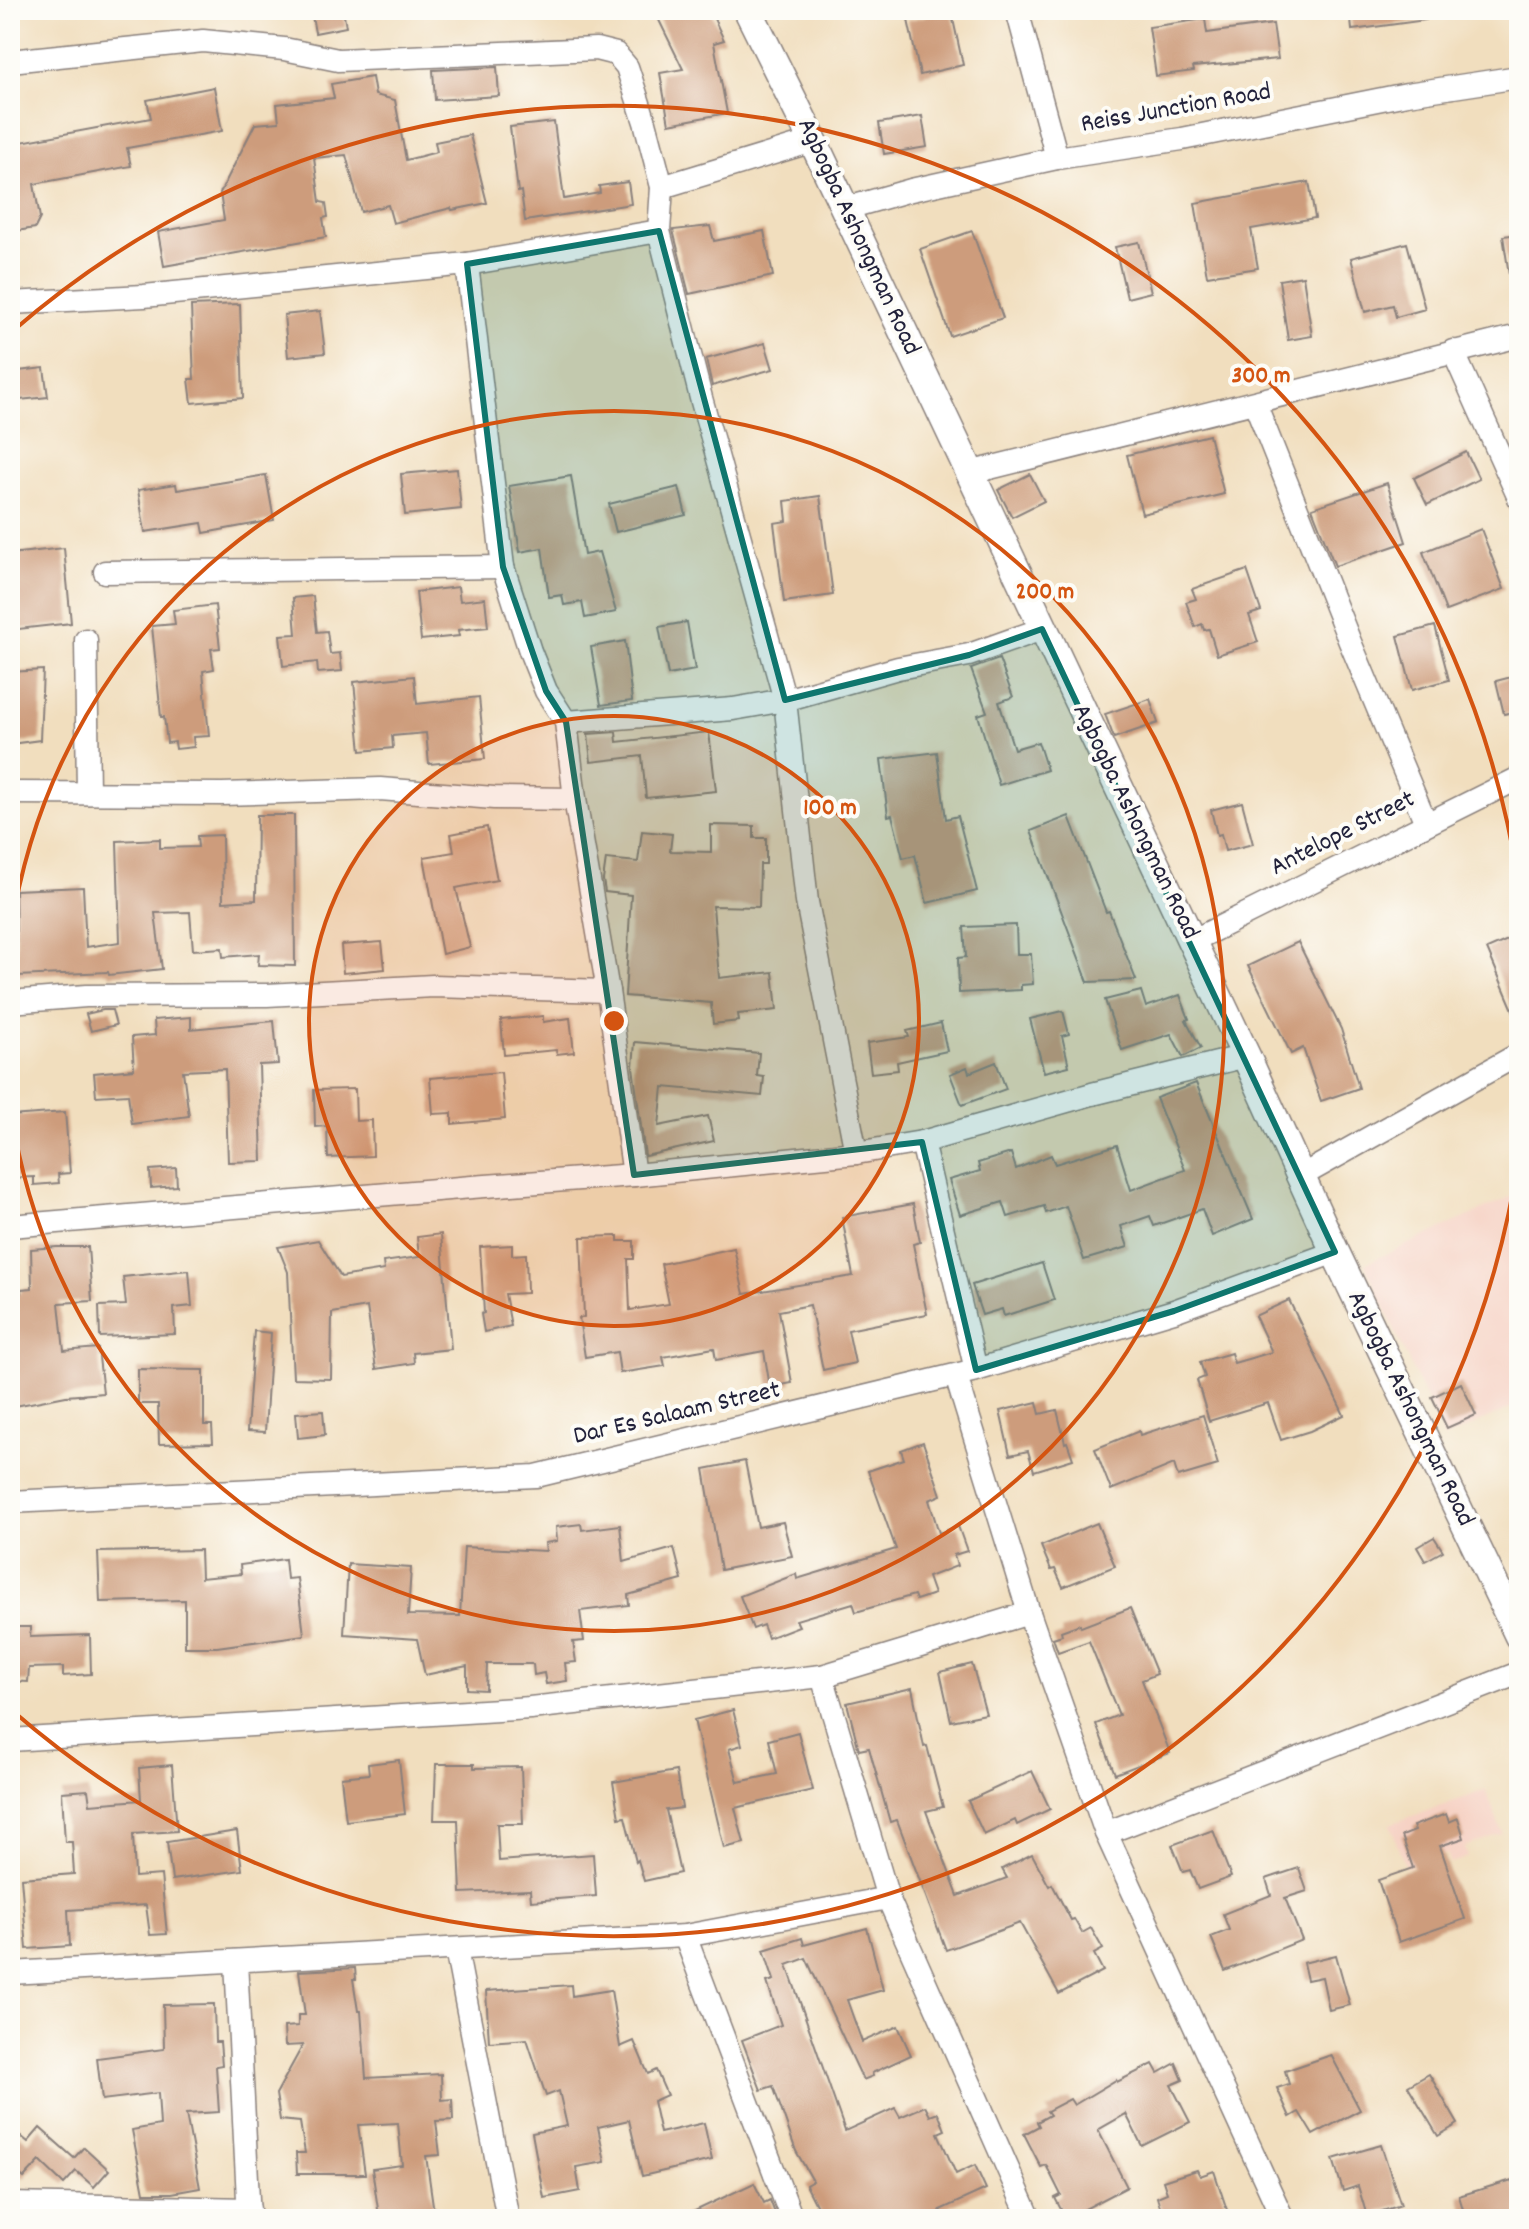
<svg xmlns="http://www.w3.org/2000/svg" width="1529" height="2229" viewBox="0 0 1529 2229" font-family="Dekko,sans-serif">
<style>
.built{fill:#f6d2c4}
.building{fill:#cd9c7c}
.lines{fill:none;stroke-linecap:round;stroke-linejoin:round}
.minor-casing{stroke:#8a807c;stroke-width:25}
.tertiary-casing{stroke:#8a807c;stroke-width:31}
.minor{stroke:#fff;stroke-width:22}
.tertiary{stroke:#fff;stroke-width:28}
.marked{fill:#0f766e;fill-opacity:0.2;stroke:#0f766e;stroke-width:6;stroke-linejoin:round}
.ring{fill:none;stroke:#d45411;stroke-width:4}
.labels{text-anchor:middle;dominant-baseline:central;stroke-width:8;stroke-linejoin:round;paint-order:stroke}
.street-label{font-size:26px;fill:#22223b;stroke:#fdfcf7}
.centre{fill:#d45411;stroke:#fdfcf7;stroke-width:4}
.ring-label{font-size:24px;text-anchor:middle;font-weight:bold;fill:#d45411;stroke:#fdfcf7;stroke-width:8;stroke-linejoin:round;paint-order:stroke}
</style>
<rect width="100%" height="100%" fill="#fdfcf7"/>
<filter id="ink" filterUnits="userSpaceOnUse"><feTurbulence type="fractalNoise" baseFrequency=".0125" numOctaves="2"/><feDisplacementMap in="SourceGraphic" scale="16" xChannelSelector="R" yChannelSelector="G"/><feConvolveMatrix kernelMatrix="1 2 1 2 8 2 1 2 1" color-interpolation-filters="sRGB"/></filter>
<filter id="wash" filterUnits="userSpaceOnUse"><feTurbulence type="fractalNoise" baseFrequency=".006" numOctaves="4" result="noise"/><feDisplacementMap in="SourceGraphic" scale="32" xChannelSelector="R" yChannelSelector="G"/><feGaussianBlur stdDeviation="1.8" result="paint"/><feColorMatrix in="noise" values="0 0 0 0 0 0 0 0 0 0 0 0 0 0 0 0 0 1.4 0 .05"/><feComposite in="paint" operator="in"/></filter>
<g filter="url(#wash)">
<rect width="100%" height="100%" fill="#f1debe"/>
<g class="built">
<polygon points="1519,1193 1519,1404 1444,1439 1365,1264"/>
<polygon points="1486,1790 1502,1833 1465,1847 1468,1857 1450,1864 1446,1853 1406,1868 1390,1824"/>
</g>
<g id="blocks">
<g class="building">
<polygon points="311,10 343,10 346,27 315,33"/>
<polygon points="654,10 710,10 724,40 714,43 727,113 669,124 660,73 683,69"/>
<polygon points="951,10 963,65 920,75 908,20"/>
<polygon points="1350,10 1425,10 1426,20 1352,30"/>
<polygon points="1205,19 1207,33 1273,24 1278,59 1193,67 1194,71 1156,76 1149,27"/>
<polygon points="497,67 499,96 435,100 433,70"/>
<polygon points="372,77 375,95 395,100 406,160 437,152 435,142 470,135 487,203 452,210 451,208 393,223 388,205 361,212 346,155 314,158 320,202 326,203 328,217 323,218 326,237 164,266 158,232 224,220 220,193 255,124 279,122 277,104 334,98 331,84"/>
<polygon points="214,87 222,131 127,148 131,166 34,184 40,218 35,228 10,232 10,144 151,118 147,100"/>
<polygon points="922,116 927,147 884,154 879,123"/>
<polygon points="554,122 564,199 600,193 599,186 628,182 631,204 525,221 521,191 518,192 510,127"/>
<polygon points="1309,182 1315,218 1251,229 1258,268 1207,276 1195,203"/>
<polygon points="710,226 714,241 764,231 773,276 689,294 673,230"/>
<polygon points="972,231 1003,318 950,336 920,249"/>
<polygon points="1519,234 1519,280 1510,281 1503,236"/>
<polygon points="1139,242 1151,292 1127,298 1115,247"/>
<polygon points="1407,243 1425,309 1396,317 1393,305 1365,312 1351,258"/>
<polygon points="1303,276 1312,336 1288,340 1279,280"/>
<polygon points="240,304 243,398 192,403 189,379 194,379 191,306"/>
<polygon points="320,311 325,353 288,357 284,315"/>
<polygon points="765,343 773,369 712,386 706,359"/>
<polygon points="44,368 48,397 10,401 10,372"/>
<polygon points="1209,435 1224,494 1142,514 1127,455"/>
<polygon points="1466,452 1479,479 1427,505 1414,478"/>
<polygon points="457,469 461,509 405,515 401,474"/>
<polygon points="1030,474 1044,501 1012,517 998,490"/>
<polygon points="266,475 274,520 204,533 202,523 145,532 138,490 176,484 177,490"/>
<polygon points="571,476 584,555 599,552 616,612 585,618 582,602 564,605 562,595 549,597 542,548 520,552 509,486"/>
<polygon points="1387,483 1406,542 1335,566 1312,508"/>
<polygon points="679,487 686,515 616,532 609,504"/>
<polygon points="820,496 833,595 784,602 774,523 787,521 785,501"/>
<polygon points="1481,529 1504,589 1446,611 1423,552"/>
<polygon points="64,548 71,623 10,630 10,554"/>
<polygon points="1247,570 1261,611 1249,615 1258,642 1217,655 1209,629 1204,630 1202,624 1195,627 1186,602 1196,599 1192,589"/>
<polygon points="458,587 460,601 485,598 488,627 458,630 459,636 421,640 416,592"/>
<polygon points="313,596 317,632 327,631 330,654 340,653 342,671 318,673 317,662 283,666 280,635 296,634 293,598"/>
<polygon points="215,605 220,648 211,649 214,669 203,671 209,736 193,737 194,747 176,749 175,742 167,743 164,717 161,717 152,626 175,624 173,610"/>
<polygon points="687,622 695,670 668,675 659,627"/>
<polygon points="1435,626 1449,680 1412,690 1398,636"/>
<polygon points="625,641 632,701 601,705 591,647"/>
<polygon points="999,659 1013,697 999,702 1014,749 1038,742 1047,770 999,785 978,715 987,712 971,669"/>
<polygon points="43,670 40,740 10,744 10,672"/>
<polygon points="1519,675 1519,711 1504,714 1496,681"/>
<polygon points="414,676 417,704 479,697 485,759 429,764 426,733 392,736 393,748 361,751 354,682"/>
<polygon points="1150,699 1158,723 1114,738 1105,714"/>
<polygon points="616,732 617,742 709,732 716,791 646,798 642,756 591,762 588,734"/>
<polygon points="937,752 946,819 958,816 977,891 927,903 915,855 903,858 892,815 888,816 881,759"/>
<polygon points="1242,802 1253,844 1225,851 1221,834 1217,835 1211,810"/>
<polygon points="257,815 294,815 295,966 258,965 259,954 223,957 222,948 193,950 190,912 155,913 162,969 109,975 108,972 17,976 15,890 83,887 86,947 120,942 117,841 160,839 160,848 198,847 197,836 222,835 223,902 256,900"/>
<polygon points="1069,816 1106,912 1109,911 1136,980 1088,982 1031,831"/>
<polygon points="711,825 754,826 754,838 766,838 766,864 760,864 759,907 713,906 719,978 773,972 777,1010 738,1014 739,1021 713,1024 711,1003 625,996 631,895 605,892 603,880 606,859 638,862 642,831 672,834 670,851 711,852"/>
<polygon points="487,827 497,880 456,888 470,947 442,954 424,857 454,852 451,834"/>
<polygon points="1016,925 1017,954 1031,954 1033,984 1021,985 1021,990 959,993 958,958 966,957 964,927"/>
<polygon points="1519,935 1519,1024 1487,949"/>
<polygon points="382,942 385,969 343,973 341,945"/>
<polygon points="1298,942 1341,1029 1359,1088 1321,1101 1303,1048 1291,1054 1248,966"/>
<polygon points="1141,991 1146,1007 1180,995 1189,1019 1186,1020 1201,1048 1183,1057 1171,1034 1122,1050 1105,1000"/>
<polygon points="103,1010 112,1010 116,1025 91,1031 86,1014"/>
<polygon points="1063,1011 1069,1034 1062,1036 1069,1066 1044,1072 1030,1019"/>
<polygon points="543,1016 543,1022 570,1018 574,1052 557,1054 556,1050 504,1055 501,1020"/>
<polygon points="191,1017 191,1029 274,1021 278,1064 259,1065 262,1161 228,1162 225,1069 183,1071 189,1116 132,1124 128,1094 96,1096 94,1073 134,1069 132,1037 155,1035 154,1020"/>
<polygon points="941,1023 947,1051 897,1062 898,1070 871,1073 867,1043 909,1037 907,1031"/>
<polygon points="635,1042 759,1053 757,1076 764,1077 762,1096 663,1087 659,1126 708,1116 714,1141 645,1156 633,1067"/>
<polygon points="996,1062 1006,1089 962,1105 950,1074 967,1067 969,1073"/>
<polygon points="501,1072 505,1119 452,1124 452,1113 433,1114 430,1078"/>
<polygon points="1196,1083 1253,1219 1212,1236 1202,1209 1154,1226 1150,1216 1121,1226 1128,1247 1084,1260 1066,1206 1046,1213 1044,1206 1008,1217 1003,1202 960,1215 949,1180 980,1171 978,1163 1011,1153 1016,1169 1051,1155 1055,1164 1117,1145 1131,1190 1185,1170 1156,1098"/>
<polygon points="355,1089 356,1121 372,1120 373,1156 328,1158 327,1126 315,1127 314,1090"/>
<polygon points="65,1112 70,1173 58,1174 59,1183 34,1185 34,1177 10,1178 10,1116"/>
<polygon points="176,1168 177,1186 151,1188 150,1170"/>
<polygon points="913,1204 920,1242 913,1244 927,1314 848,1330 855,1363 823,1370 810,1305 779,1311 792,1383 770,1387 764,1351 716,1360 714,1348 663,1357 665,1366 620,1373 617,1352 585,1357 579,1318 584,1317 581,1237 618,1236 618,1241 634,1241 634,1259 628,1259 630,1310 669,1304 661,1264 734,1248 744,1294 853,1276 842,1217"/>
<polygon points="441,1234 451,1349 413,1353 414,1363 376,1369 367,1307 332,1313 331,1379 293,1378 288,1272 278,1247 318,1240 341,1277 384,1270 383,1262 419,1257 417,1237"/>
<polygon points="512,1245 512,1255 526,1254 527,1293 505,1294 511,1326 484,1332 481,1314 484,1313 480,1247"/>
<polygon points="57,1247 88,1247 92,1301 59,1303 64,1351 98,1348 103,1393 66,1396 10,1407 10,1294 21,1293 21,1289 32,1288 31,1249"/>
<polygon points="1042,1263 1054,1300 1004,1316 1002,1309 982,1315 972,1285"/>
<polygon points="189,1270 192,1306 174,1308 175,1334 100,1337 99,1306 126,1305 123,1277"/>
<polygon points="1289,1300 1344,1415 1310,1431 1281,1440 1268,1403 1209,1421 1197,1380 1205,1377 1200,1362 1231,1353 1234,1363 1272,1352 1255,1316"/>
<polygon points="254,1331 271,1333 265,1432 247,1431"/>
<polygon points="138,1369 204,1370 204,1425 212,1425 213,1443 159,1444 158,1404 138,1404"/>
<polygon points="1461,1383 1476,1415 1447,1428 1432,1397"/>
<polygon points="1037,1402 1040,1414 1057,1410 1065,1443 1067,1442 1073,1459 1034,1471 1028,1451 1010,1455 1000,1411"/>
<polygon points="323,1411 325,1435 298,1438 296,1413"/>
<polygon points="1203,1415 1218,1465 1178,1477 1174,1464 1111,1490 1095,1449 1139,1431 1140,1435"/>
<polygon points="923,1442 941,1495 929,1500 939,1533 958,1526 967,1551 954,1555 957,1566 928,1577 934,1594 916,1600 914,1595 856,1612 853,1603 796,1620 799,1626 768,1638 763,1625 753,1629 740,1596 796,1574 797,1579 896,1549 868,1471 904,1459 901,1450"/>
<polygon points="745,1461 758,1527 783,1522 792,1556 721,1570 704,1469"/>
<polygon points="1097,1523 1115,1566 1063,1587 1055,1569 1051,1570 1041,1546"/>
<polygon points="581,1524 582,1530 620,1525 624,1562 674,1548 682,1580 628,1595 629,1605 580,1611 584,1641 573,1642 576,1662 565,1663 567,1681 546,1684 544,1673 534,1675 533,1664 487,1664 486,1690 467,1689 467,1666 425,1675 417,1639 344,1634 348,1564 411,1568 408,1615 460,1616 464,1547 546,1551 545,1543 557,1541 556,1527"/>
<polygon points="1434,1537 1443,1551 1425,1561 1417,1547"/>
<polygon points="200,1550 201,1578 241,1574 240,1565 285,1559 287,1579 297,1578 304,1635 217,1647 185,1647 185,1600 100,1602 98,1552"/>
<polygon points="1130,1608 1157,1674 1142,1680 1170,1753 1115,1774 1096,1724 1119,1715 1089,1641 1058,1652 1053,1638 1062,1635 1061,1631 1080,1624 1081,1627"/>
<polygon points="10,1627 31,1627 30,1637 90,1635 91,1674 63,1676 63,1667 29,1668 28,1682 10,1681"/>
<polygon points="972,1664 986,1714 951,1721 940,1672"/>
<polygon points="912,1688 924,1747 927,1746 943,1807 926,1811 958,1896 1007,1878 1002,1869 1032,1854 1049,1886 1052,1884 1071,1920 1074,1919 1082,1933 1091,1928 1103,1949 1094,1954 1103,1971 1059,1994 1020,1923 946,1950 897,1820 890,1822 869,1748 859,1750 847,1703"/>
<polygon points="733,1710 742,1745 729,1749 738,1782 777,1774 769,1740 798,1732 813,1790 735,1808 744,1843 724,1848 694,1720"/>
<polygon points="399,1760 405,1814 346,1821 341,1777 369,1774 368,1764"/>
<polygon points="436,1764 474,1764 474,1768 521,1767 523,1824 497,1824 499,1861 593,1854 596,1896 531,1901 530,1890 461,1893 458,1820 434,1820"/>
<polygon points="172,1765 177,1831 133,1834 135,1877 161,1875 167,1934 150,1935 146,1905 68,1910 70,1946 27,1949 21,1878 74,1874 72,1842 65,1842 62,1792 88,1790 90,1804 141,1800 139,1768"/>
<polygon points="676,1771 682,1808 666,1810 680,1873 644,1881 638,1860 636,1862 625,1817 619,1818 613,1782"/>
<polygon points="1032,1771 1050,1809 1017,1825 1015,1820 984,1835 968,1801"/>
<polygon points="1446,1814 1449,1822 1458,1818 1464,1838 1440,1846 1465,1919 1399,1942 1378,1880 1413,1868 1402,1836 1415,1831 1413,1826"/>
<polygon points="1213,1830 1231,1877 1198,1889 1190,1870 1183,1872 1172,1845"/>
<polygon points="237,1831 242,1870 172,1880 167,1842"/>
<polygon points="1299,1868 1307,1891 1285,1898 1302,1940 1225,1971 1211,1937 1229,1930 1223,1914 1271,1895 1266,1879"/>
<polygon points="867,1928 883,1990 847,2000 862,2042 898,2026 911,2055 872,2073 873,2076 863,2080 806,1958 787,1965 845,2131 895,2108 900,2117 925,2106 930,2116 938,2113 945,2130 938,2133 956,2174 975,2165 986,2189 940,2210 944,2219 823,2219 806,2185 813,2181 796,2151 773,2086 761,2090 742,2040 781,2025 767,1982 774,1980 764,1950 802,1938 804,1945"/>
<polygon points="1336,1955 1350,2005 1329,2010 1322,1977 1307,1980 1303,1963"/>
<polygon points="355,1968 356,1979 353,1979 358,2011 361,2011 366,2078 441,2074 442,2100 452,2099 453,2120 436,2121 440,2155 426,2156 434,2212 417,2215 417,2219 381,2219 378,2209 372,2169 402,2165 398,2123 358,2125 365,2174 297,2174 296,2153 305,2153 300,2122 280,2120 276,2094 303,2045 285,2046 284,2027 298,2026 298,2015 305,2015 299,1971"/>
<polygon points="571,1985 572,1996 611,1990 620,2047 634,2041 648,2074 656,2070 667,2095 653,2101 660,2133 704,2123 712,2160 642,2176 629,2120 598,2127 605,2162 576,2167 580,2191 544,2198 532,2133 567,2126 559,2091 546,2096 527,2039 489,2042 486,1991"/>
<polygon points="214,2004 215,2042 220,2042 222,2065 216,2066 219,2112 186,2114 200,2188 172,2193 144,2193 132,2130 160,2125 158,2093 102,2100 97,2058 164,2049 163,2005"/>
<polygon points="1331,2055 1360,2110 1313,2135 1299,2112 1290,2117 1277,2088 1289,2084 1285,2071"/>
<polygon points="1176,2063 1183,2080 1171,2085 1190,2122 1142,2146 1126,2114 1098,2130 1127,2187 1066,2219 1055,2198 1061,2195 1046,2165 1041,2167 1024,2134 1039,2126 1037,2122 1050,2115 1047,2111 1070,2099 1074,2105 1116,2080 1117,2082 1153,2064 1158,2073"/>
<polygon points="1429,2074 1458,2124 1438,2136 1408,2086"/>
<polygon points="10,2127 28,2142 40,2128 74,2158 84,2147 109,2170 94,2187 76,2171 64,2184 40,2161 24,2178 10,2166"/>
<polygon points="1381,2145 1401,2205 1367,2216 1358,2186 1343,2191 1333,2159"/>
<polygon points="1197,2170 1200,2176 1214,2171 1230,2219 1164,2219 1157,2197 1167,2193 1163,2181"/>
<polygon points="1512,2180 1519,2202 1519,2215 1507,2219 1466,2219 1459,2196"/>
<polygon points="754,2183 764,2203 770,2200 777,2219 678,2219"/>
</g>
</g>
</g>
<g filter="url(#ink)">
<use href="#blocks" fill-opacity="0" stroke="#8a807c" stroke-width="2"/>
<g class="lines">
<defs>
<g id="minor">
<polyline points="1017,10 1057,158"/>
<polyline points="10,61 203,41 284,49 338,60 596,49 616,54 627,67 645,122 662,187 659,231 701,398 785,700 807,902 856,1153"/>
<polyline points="662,187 813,141"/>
<polyline points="844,209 911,190 1057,158 1182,139 1407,94 1519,77"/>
<polyline points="467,264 503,567 530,651 546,691 566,722 575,799 608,991 634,1175"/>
<polyline points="10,303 144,296 467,264 659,231"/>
<polyline points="1453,351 1519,498"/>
<polyline points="1255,403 1350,642 1426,823"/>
<polyline points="969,473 1519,336"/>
<polyline points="105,572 503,567"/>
<polyline points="86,640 88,793"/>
<polyline points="566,722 733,709 785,700 898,668 969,655 1042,629"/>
<polyline points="10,793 222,794 380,789 494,798 575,799"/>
<polyline points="1192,941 1519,778"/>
<polyline points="10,1002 86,996 267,995 433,986 608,991"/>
<polyline points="922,1142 976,1370"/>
<polyline points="1301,1176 1519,1054"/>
<polyline points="10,1226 472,1187 634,1175 856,1153 922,1142 1092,1094 1246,1056"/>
<polyline points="956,1376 1029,1613 1106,1833 1283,2219"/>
<polyline points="10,1502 536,1476 976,1370 1174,1311 1335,1252"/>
<polyline points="822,1676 888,1898 1030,2219"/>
<polyline points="10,1740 530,1708 822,1676 1029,1613"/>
<polyline points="1106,1833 1519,1673"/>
<polyline points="685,1936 792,2219"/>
<polyline points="456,1949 508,2219"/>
<polyline points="236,1961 249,2219"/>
<polyline points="10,1973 685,1936 888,1898"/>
<polyline points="10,2204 249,2209"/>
</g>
<polyline id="tertiary" points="748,10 813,141 1246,1056 1335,1252 1519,1636"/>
</defs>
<use href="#minor" class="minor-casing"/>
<use href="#tertiary" class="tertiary-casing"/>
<use href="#minor" class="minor"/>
<use href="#tertiary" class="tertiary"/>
</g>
</g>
<path class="marked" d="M659 231 785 700 969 655 1042 629 1335 1252 1174 1311 976 1370 922 1142 634 1175 566 722 546 691 503 567 467 264Z"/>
<circle cx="614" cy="1021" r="305" fill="#d45411" fill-opacity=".12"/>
<g class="ring">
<circle cx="614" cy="1021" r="305"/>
<path d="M11 931A610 610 0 1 1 11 1111"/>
<path d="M1519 1156A915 915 0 0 1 14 1712M14 330A915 915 0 0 1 1519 886"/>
</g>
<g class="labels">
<g class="street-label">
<text transform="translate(1176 109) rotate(-10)">Reiss Junction Road</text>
<text transform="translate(858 237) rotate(65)">Agbogba Ashongman Road</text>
<text transform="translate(1135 822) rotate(64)">Agbogba Ashongman Road</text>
<text transform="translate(1343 834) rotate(-27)">Antelope Street</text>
<text transform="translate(1410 1409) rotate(64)">Agbogba Ashongman Road</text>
<text transform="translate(677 1414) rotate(-13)">Dar Es Salaam Street</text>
</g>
</g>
<circle cx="614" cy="1021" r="12" class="centre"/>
<g class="ring-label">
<text x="1261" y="382">300 m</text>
<text x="1045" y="598">200 m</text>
<text x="830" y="814">100 m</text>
</g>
<rect width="1529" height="2229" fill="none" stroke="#fdfcf7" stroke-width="40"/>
</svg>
